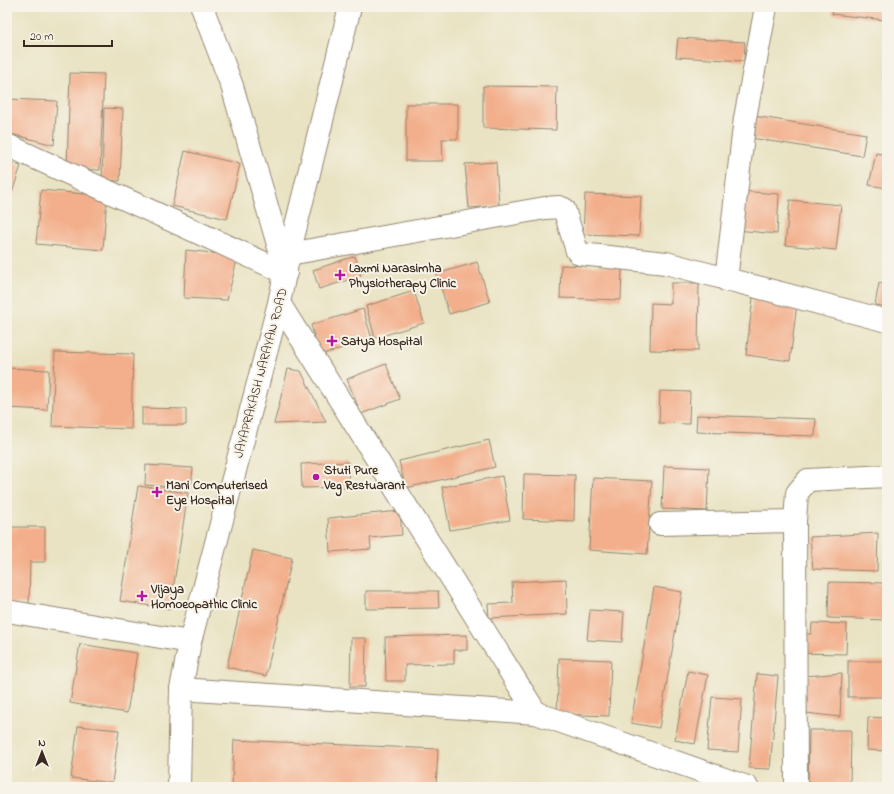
<svg xmlns="http://www.w3.org/2000/svg" width="894" height="794" viewBox="0 0 894 794" font-family="'Indie Flower',sans-serif">
<style>
.building{fill:#f3af8b}
.lines{fill:none;stroke-linecap:round;stroke-linejoin:round}
.minor-casing{stroke:#928670;stroke-width:24}
.tertiary-casing{stroke:#928670;stroke-width:24}
.minor{stroke:#fff;stroke-width:22}
.tertiary{stroke:#fff;stroke-width:22}
.poi-dot{fill:#b5179e;stroke:#f7f3e8;stroke-width:1.5}
.labels{text-anchor:middle;dominant-baseline:central;stroke-width:4;stroke-linejoin:round;paint-order:stroke}
.poi-label{font-size:13px;font-weight:bold;fill:#3b2a1e;stroke:#f7f3e8;text-anchor:start}
.street-label{font-size:13px;fill:#3b2a1e;stroke:#f7f3e8}
</style>
<rect width="100%" height="100%" fill="#f7f3e8"/>
<filter id="ink" filterUnits="userSpaceOnUse"><feTurbulence type="fractalNoise" baseFrequency=".025" numOctaves="2"/><feDisplacementMap in="SourceGraphic" scale="8" xChannelSelector="R" yChannelSelector="G"/><feConvolveMatrix kernelMatrix="1 2 1 2 8 2 1 2 1" color-interpolation-filters="sRGB"/></filter>
<filter id="wash" filterUnits="userSpaceOnUse"><feTurbulence type="fractalNoise" baseFrequency=".012" numOctaves="4" result="noise"/><feDisplacementMap in="SourceGraphic" scale="16" xChannelSelector="R" yChannelSelector="G"/><feGaussianBlur stdDeviation="0.9" result="paint"/><feColorMatrix in="noise" values="0 0 0 0 0 0 0 0 0 0 0 0 0 0 0 0 0 1.4 0 .05"/><feComposite in="paint" operator="in"/></filter>
<g filter="url(#wash)">
<rect width="100%" height="100%" fill="#e9e3c3"/>
<g id="blocks">
<g class="building">
<polygon points="494,7 568,7 568,9 494,10"/>
<polygon points="833,7 886,7 885,20 832,14"/>
<polygon points="678,38 745,42 744,61 676,57"/>
<polygon points="70,73 104,74 100,170 67,169"/>
<polygon points="483,86 557,87 556,130 483,128"/>
<polygon points="7,99 57,101 54,145 7,133"/>
<polygon points="406,104 458,104 458,139 442,139 443,161 406,161"/>
<polygon points="104,108 123,109 120,181 102,180"/>
<polygon points="754,116 866,134 862,156 751,138"/>
<polygon points="185,151 240,164 227,219 172,206"/>
<polygon points="876,153 887,155 887,188 869,185"/>
<polygon points="7,162 21,166 7,207"/>
<polygon points="496,162 499,206 469,208 465,164"/>
<polygon points="41,190 107,196 103,250 36,244"/>
<polygon points="740,191 779,194 777,234 737,230"/>
<polygon points="585,194 641,196 639,236 583,234"/>
<polygon points="790,200 841,205 836,250 785,245"/>
<polygon points="186,250 238,256 227,300 184,298"/>
<polygon points="355,256 361,276 319,289 313,270"/>
<polygon points="477,262 490,302 449,314 437,274"/>
<polygon points="561,265 622,267 621,300 560,298"/>
<polygon points="671,283 699,283 698,351 650,350 651,303 671,304"/>
<polygon points="879,283 887,284 887,307 875,305"/>
<polygon points="414,291 424,323 375,338 366,306"/>
<polygon points="753,298 797,303 790,361 746,355"/>
<polygon points="363,309 372,339 320,355 311,325"/>
<polygon points="55,352 133,354 131,429 52,426"/>
<polygon points="386,364 400,399 361,414 347,379"/>
<polygon points="7,368 49,370 47,410 7,408"/>
<polygon points="288,369 301,371 326,422 274,424"/>
<polygon points="660,391 690,392 689,424 659,423"/>
<polygon points="142,408 186,409 186,425 142,425"/>
<polygon points="697,415 816,419 815,436 696,432"/>
<polygon points="489,440 495,467 406,488 399,461"/>
<polygon points="348,462 349,487 302,488 301,464"/>
<polygon points="146,465 193,468 191,488 145,485"/>
<polygon points="664,466 709,468 707,511 662,509"/>
<polygon points="524,474 575,475 574,521 523,519"/>
<polygon points="502,476 510,520 450,530 442,487"/>
<polygon points="593,478 652,481 647,554 589,550"/>
<polygon points="138,486 188,493 170,609 120,601"/>
<polygon points="400,511 402,535 370,538 371,549 330,552 328,518"/>
<polygon points="7,527 45,527 45,562 30,562 29,604 7,604"/>
<polygon points="878,533 877,571 813,569 810,537"/>
<polygon points="253,550 292,558 266,676 227,667"/>
<polygon points="566,579 567,614 489,618 488,604 513,603 512,582"/>
<polygon points="829,582 887,583 887,620 828,618"/>
<polygon points="654,587 682,592 659,728 631,723"/>
<polygon points="366,591 438,591 439,608 366,609"/>
<polygon points="590,610 624,612 622,642 587,640"/>
<polygon points="812,623 847,624 846,654 796,653 797,633 811,634"/>
<polygon points="467,635 467,650 454,650 454,664 405,665 405,681 386,681 385,637"/>
<polygon points="351,638 366,638 365,687 350,687"/>
<polygon points="80,644 137,653 127,713 70,703"/>
<polygon points="559,658 611,660 609,716 557,714"/>
<rect x="848" y="661" width="39" height="36"/>
<polygon points="688,671 708,675 695,744 675,740"/>
<polygon points="842,673 840,717 806,713 805,676"/>
<polygon points="757,674 778,676 770,769 749,768"/>
<polygon points="712,697 742,699 738,752 707,750"/>
<polygon points="868,717 887,718 887,751 867,750"/>
<polygon points="78,726 119,730 112,783 71,778"/>
<polygon points="809,730 851,730 850,787 808,787"/>
<polygon points="234,740 438,749 436,787 232,787"/>
</g>
</g>
</g>
<g filter="url(#ink)">
<use href="#blocks" fill-opacity="0" stroke="#928670" stroke-width="1"/>
<g class="lines">
<defs>
<g id="minor">
<polyline points="202,7 232,86 286,272"/>
<polyline points="7,145 286,273"/>
<polyline points="289,254 545,208 559,207 564,209 577,251 580,254 666,263 887,321"/>
<polyline points="726,280 745,118 766,7"/>
<polyline points="279,303 536,713"/>
<polyline points="795,521 797,493 808,480 887,476"/>
<polyline points="660,524 795,521 796,787"/>
<polyline points="7,611 190,642"/>
<polyline points="181,689 536,713 747,787"/>
</g>
<polyline id="tertiary" points="179,787 181,689 190,642 279,303 289,254 350,7"/>
</defs>
<use href="#minor" class="minor-casing"/>
<use href="#tertiary" class="tertiary-casing"/>
<use href="#minor" class="minor"/>
<use href="#tertiary" class="tertiary"/>
</g>
</g>
<g class="poi-dot">
<path d="M338 269h4v4h4v4h-4v4h-4v-4h-4v-4h4z"/>
<path d="M330 335h4v4h4v4h-4v4h-4v-4h-4v-4h4z"/>
<circle cx="316" cy="477" r="4"/>
<path d="M155 486h4v4h4v4h-4v4h-4v-4h-4v-4h4z"/>
<path d="M140 590h4v4h4v4h-4v4h-4v-4h-4v-4h4z"/>
</g>
<g class="labels">
<g class="poi-label">
<text x="349" y="268">Laxmi Narasimha<tspan x="349" dy="15">Physiotherapy Clinic</tspan></text>
<text x="341" y="341">Satya Hospital</text>
<text x="324" y="470">Stuti Pure<tspan x="324" dy="15">Veg Restuarant</tspan></text>
<text x="166" y="485">Mani Computerised<tspan x="166" dy="15">Eye Hospital</tspan></text>
<text x="151" y="589">Vijaya<tspan x="151" dy="15">Homoeopathic Clinic</tspan></text>
</g>
<g class="street-label">
<text transform="translate(261 373) rotate(-75)">JAYAPRAKASH NARAYAN ROAD</text>
</g>
</g>
<rect width="894" height="794" fill="none" stroke="#f7f3e8" stroke-width="24"/>
<g transform="translate(42 752)" stroke="#f7f3e8" stroke-width="3" paint-order="stroke">
<path d="M0-3L7 15L0 10L-7 15Z" fill="#3b2a1e"/>
<text y="-6" font-size="11" font-weight="bold" text-anchor="middle" fill="#3b2a1e">N</text>
</g>
<path d="M24 40v6h88v-6" fill="none" stroke="#3b2a1e" stroke-width="2"/>
<text x="30" y="40" font-size="12" fill="#3b2a1e" stroke="#f7f3e8" stroke-width="3" paint-order="stroke">20 m</text>
</svg>
